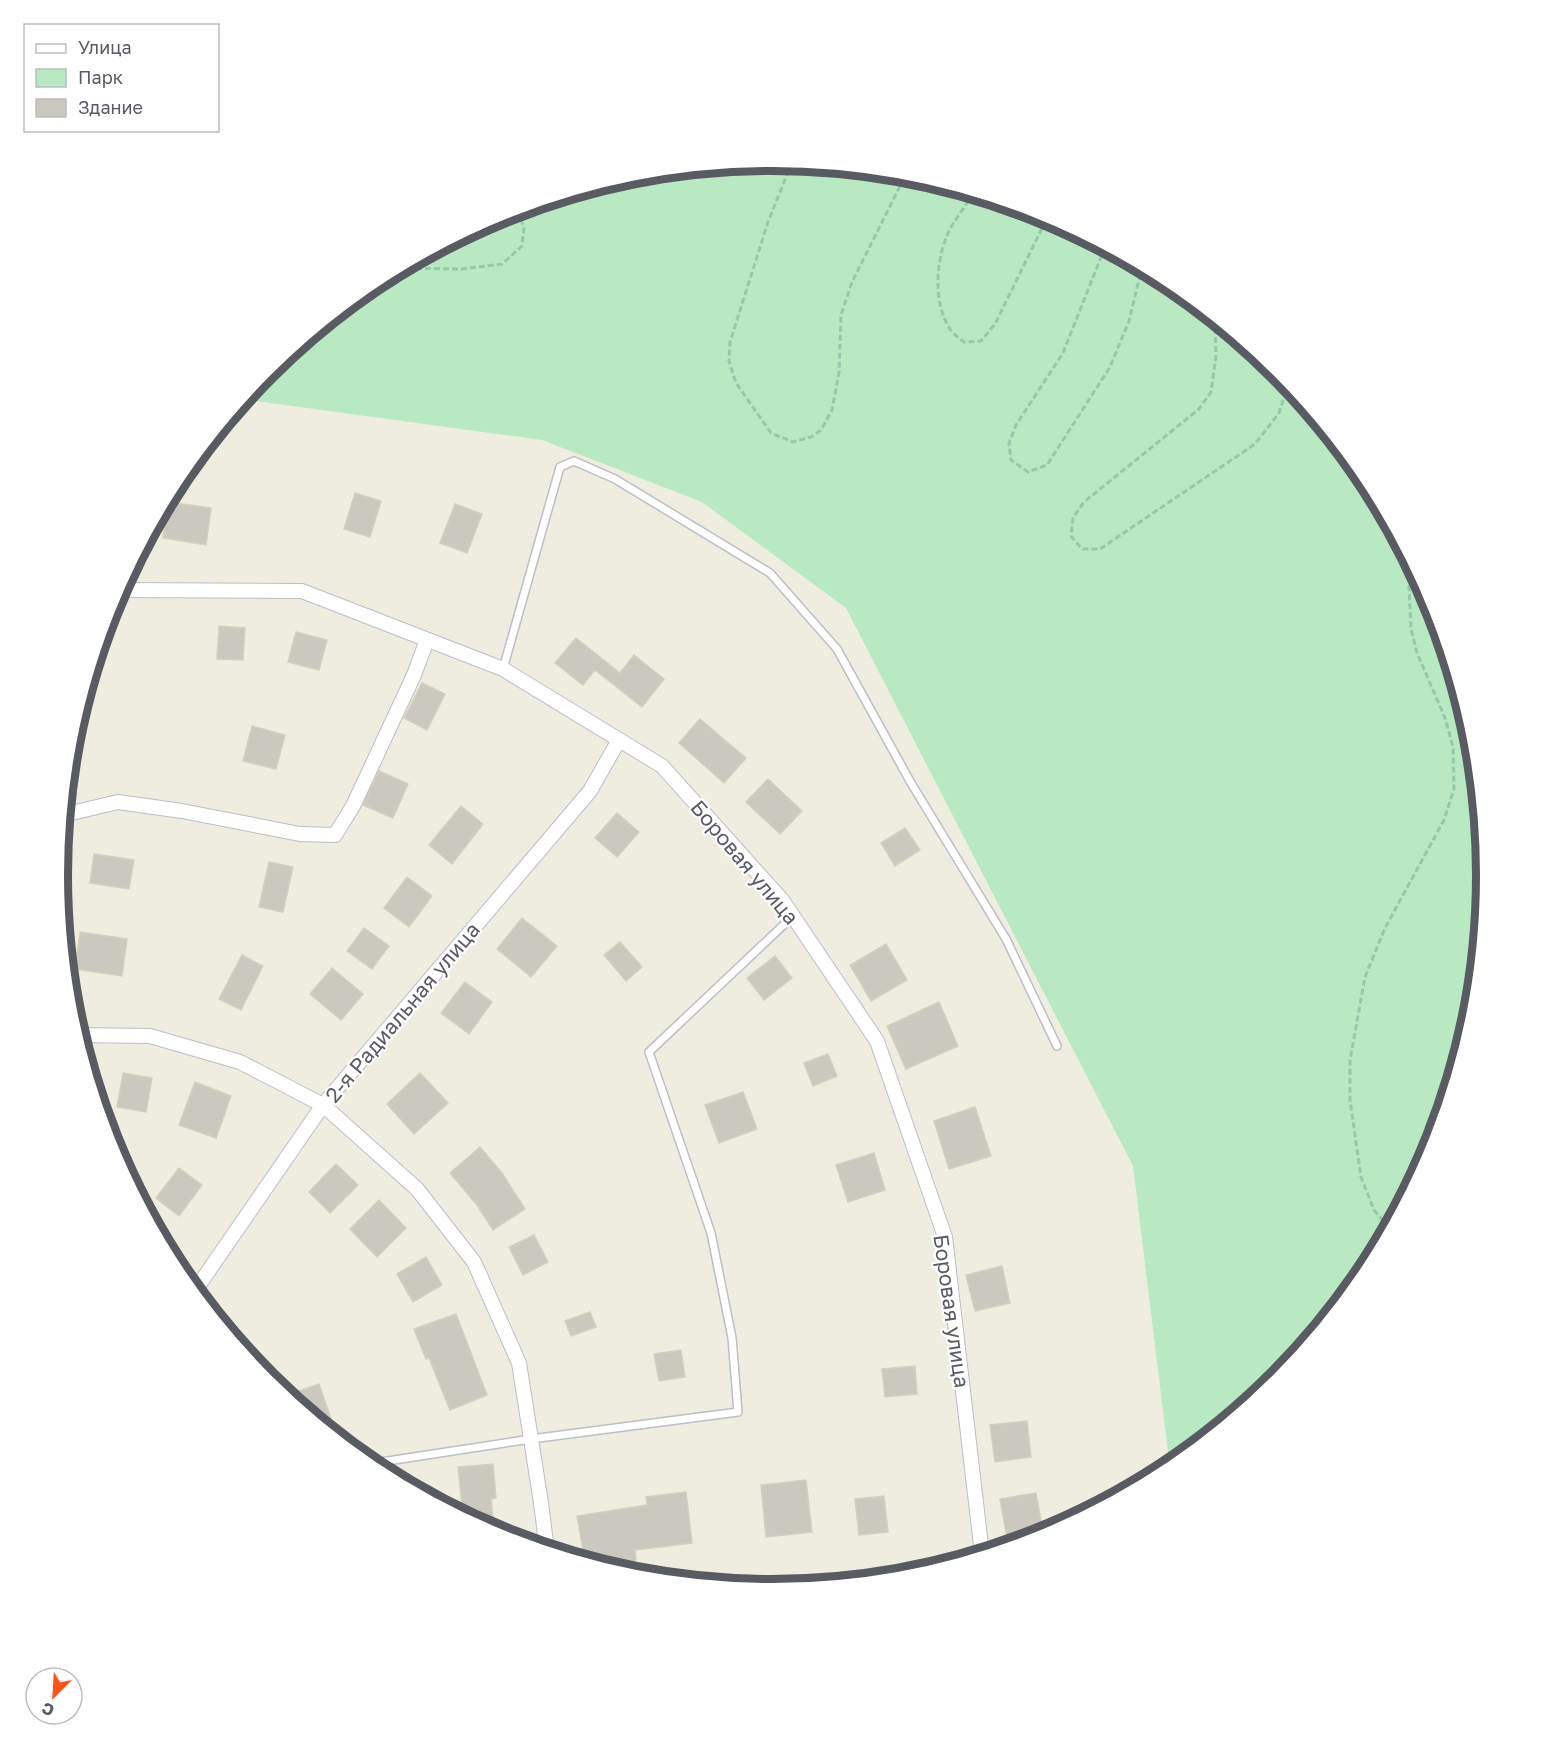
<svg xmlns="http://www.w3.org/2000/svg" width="1543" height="1750" viewBox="0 0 1543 1750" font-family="'Golos Text',sans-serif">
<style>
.green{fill:#b9e9c2}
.building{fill:#cbc9bf;stroke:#d3d0be;stroke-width:1.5}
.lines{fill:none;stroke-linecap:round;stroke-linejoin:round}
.service-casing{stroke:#bdbec6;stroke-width:10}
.minor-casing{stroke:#bdbec6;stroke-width:16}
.path{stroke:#92caab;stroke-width:3;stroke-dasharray:6 3;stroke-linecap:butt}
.service{stroke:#fff;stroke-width:7}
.minor{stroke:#fff;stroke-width:14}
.labels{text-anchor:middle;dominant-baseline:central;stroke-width:4.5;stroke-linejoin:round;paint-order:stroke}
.street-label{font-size:21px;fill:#595b63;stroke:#fff}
.rim{fill:none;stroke:#595b63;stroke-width:8}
</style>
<rect width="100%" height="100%" fill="#eeede0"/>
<polygon class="green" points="772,161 911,174 1045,215 1169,281 1277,370 1366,478 1432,602 1472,736 1486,875 1472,1015 1431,1149 1365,1272 1276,1380 1170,1468 1133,1166 846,608 702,502 542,440 242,399 267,370 375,281 498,215 632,174"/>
<g class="building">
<polygon points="355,493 381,501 370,537 344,529"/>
<polygon points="168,502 211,508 206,545 163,538"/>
<polygon points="455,504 482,514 467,553 440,543"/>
<polygon points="219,626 245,628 243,660 217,659"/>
<polygon points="296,632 327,640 319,670 288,662"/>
<polygon points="576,638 620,673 634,655 664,679 642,707 595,670 583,685 555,663"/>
<polygon points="422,683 445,694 427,730 404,718"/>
<polygon points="700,719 746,758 724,783 679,743"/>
<polygon points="252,726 285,735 276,769 243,761"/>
<polygon points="379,771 408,784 393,818 363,805"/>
<polygon points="768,779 802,811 780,834 746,802"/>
<polygon points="461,806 483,824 452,864 429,845"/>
<polygon points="617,813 639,832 617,857 595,838"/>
<polygon points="905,828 920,850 895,866 881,843"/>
<polygon points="94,854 134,860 129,889 90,883"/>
<polygon points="269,862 293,867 283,912 259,907"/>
<polygon points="407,877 432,896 409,927 384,908"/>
<polygon points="522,918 557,946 531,977 497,949"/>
<polygon points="364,928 389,946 372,969 347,951"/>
<polygon points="80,932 127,939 122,976 75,969"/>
<polygon points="620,942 642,967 626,981 604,955"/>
<polygon points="886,944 907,980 871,1001 850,965"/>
<polygon points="242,955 263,966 241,1010 219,999"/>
<polygon points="775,956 792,978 764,1000 747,978"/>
<polygon points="332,968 363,994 341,1020 310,994"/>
<polygon points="465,982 492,1002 469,1034 441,1013"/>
<polygon points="939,1002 958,1046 906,1069 887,1026"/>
<polygon points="828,1054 837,1076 813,1086 804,1063"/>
<polygon points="123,1073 152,1078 146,1112 117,1107"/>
<polygon points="420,1073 448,1103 414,1134 387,1104"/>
<polygon points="195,1082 231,1096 216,1138 179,1125"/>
<polygon points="743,1092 757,1129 719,1143 705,1105"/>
<polygon points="975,1107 991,1156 949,1169 934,1121"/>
<polygon points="480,1147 502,1173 525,1209 493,1230 477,1205 450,1173"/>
<polygon points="874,1153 885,1190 848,1202 836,1165"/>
<polygon points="336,1164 358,1185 330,1213 309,1192"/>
<polygon points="179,1168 202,1185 179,1216 156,1198"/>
<polygon points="379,1200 406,1228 377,1257 350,1229"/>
<polygon points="534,1235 548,1262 523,1275 509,1247"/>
<polygon points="426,1257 442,1285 413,1302 397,1274"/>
<polygon points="1002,1266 1010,1303 975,1311 966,1275"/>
<polygon points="590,1312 596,1327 571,1336 565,1321"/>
<polygon points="456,1314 487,1395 450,1410 429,1358 426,1359 414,1329"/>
<polygon points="681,1350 685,1377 659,1381 654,1354"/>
<polygon points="915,1366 917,1394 885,1397 882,1369"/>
<polygon points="319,1384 338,1439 285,1396"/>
<polygon points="1027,1421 1031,1457 995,1462 990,1425"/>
<polygon points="493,1464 496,1498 491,1499 495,1533 463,1516 458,1467"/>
<polygon points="806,1480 812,1532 766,1537 761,1485"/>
<polygon points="686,1492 692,1543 635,1550 636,1560 598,1565 585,1561 577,1516 647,1505 646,1497"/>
<polygon points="1036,1493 1043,1532 1007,1538 1000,1499"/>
<polygon points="884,1496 888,1532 859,1535 855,1499"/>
</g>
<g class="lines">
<defs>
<g id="service">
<polyline points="503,669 560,467 574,461 615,479 770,573 837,649 911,783 1006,939 1057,1046"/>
<polyline points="368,1464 531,1439 738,1412 732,1338 711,1233 649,1052 793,916"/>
</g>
<g id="minor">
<polyline points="118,590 302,591 503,669 662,766 782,900 877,1041 945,1237 982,1554"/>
<polyline points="63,815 118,802 182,811 300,834 335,835 353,806 414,675 427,640"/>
<polyline points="77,1035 150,1036 240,1062 323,1105 417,1189 474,1262 519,1363 541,1503 547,1550"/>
<polyline points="194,1292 323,1105 590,791 619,740"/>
</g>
</defs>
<use href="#service" class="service-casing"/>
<use href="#minor" class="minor-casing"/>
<g class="path">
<polyline points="792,162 768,222 730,342 729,361 736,383 771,433 793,442 811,437 821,430 832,410 839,373 841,315 852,282 906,174"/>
<path d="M974 193C966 205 957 217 950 229 936 256 932 302 950 329 953 334 959 338 964 342L981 341 995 324 1048 216"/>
<polyline points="1105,247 1063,353 1016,425 1009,443 1011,460 1028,472 1047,465 1110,367 1129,321 1142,267"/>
<polyline points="398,268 462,269 502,264 522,246 524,228 517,209"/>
<polyline points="1215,319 1216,356 1211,392 1199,409 1084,502 1073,518 1071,536 1082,549 1100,549 1255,444 1279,413 1286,391 1285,380"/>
<polyline points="1389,1228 1374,1210 1361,1177 1350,1100 1350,1060 1365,977 1385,928 1444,820 1454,789 1453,747 1445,718 1417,653 1411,629 1409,587 1410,562"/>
</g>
<use href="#service" class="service"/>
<use href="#minor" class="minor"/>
</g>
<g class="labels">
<g class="street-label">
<text transform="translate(745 862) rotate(50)">Боровая улица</text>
<text transform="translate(402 1012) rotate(-50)">2-я Радиальная улица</text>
<text transform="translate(952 1311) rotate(82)">Боровая улица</text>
</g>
</g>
<path d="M0 0H1543V1750H0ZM68 875a704 704 0 1 1 1408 0a704 704 0 1 1-1408 0Z" fill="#fff" fill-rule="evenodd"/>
<path class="rim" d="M68 875a704 704 0 1 1 1408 0a704 704 0 1 1-1408 0Z"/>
<rect x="24" y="24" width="195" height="108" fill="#ffffff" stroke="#bdbdc1" stroke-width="1.5"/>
<rect x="36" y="44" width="30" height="9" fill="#ffffff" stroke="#bdbdc1" stroke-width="1.5"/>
<text x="78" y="54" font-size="18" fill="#595b63">Улица</text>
<rect x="36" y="69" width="30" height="18" fill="#b9e9c2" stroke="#bdbdc1" stroke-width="1.5"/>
<text x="78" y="84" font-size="18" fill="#595b63">Парк</text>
<rect x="36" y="99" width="30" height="18" fill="#cbc9bf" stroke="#bdbdc1" stroke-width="1.5"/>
<text x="78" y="114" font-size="18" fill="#595b63">Здание</text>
<g transform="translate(54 1696) rotate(204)"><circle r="28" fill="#ffffff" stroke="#bdbdc1" stroke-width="1.5"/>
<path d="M0-4.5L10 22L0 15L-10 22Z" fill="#fb5319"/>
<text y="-9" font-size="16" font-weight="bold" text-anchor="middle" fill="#595b63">С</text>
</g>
</svg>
